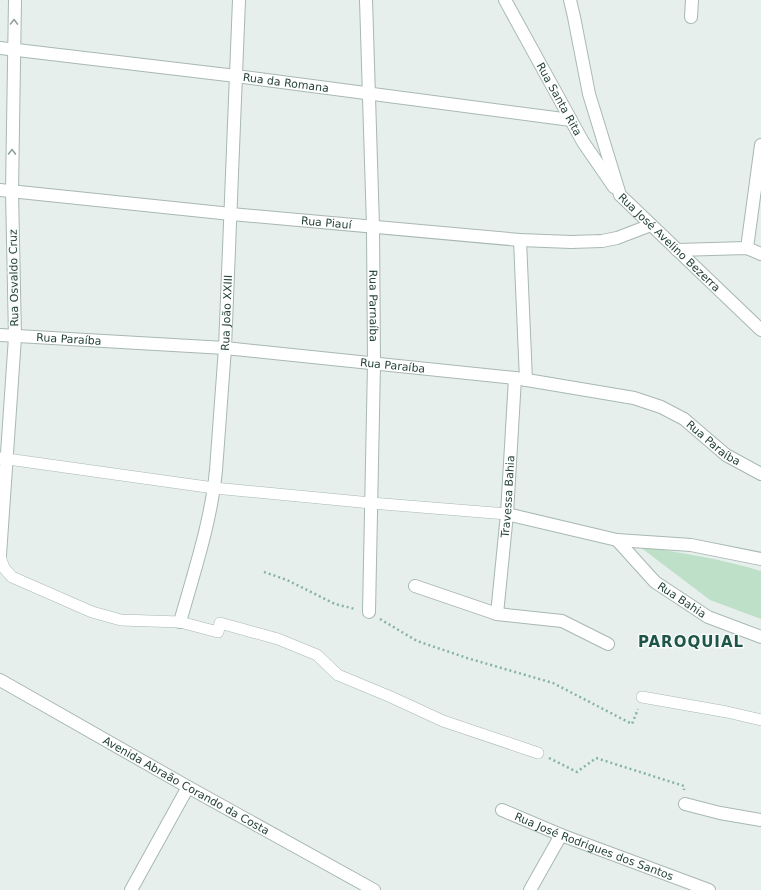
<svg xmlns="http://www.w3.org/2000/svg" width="761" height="890" viewBox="0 0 761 890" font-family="'DejaVu Sans',sans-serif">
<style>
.green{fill:#bfe0c8}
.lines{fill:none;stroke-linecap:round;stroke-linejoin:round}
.lane-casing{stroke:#a8b8b2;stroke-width:12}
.street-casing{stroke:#a8b8b2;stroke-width:14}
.path{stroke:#86b3a5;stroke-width:2.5;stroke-dasharray:2 3;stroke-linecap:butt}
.lane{stroke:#fff;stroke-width:11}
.street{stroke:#fff;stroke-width:12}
.oneway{stroke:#92a09c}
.labels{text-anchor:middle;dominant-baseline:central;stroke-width:3;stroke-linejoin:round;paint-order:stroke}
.street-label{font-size:11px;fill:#24423a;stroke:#f7fbf9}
.district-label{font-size:15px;font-weight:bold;letter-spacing:1px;fill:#1f5548;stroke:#f7fbf9}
</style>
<rect width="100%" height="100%" fill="#e6efeb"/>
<path class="green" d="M640 547C681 552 721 559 761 571V619L710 600Z"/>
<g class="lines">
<defs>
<g id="lane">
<polyline points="0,458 214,488 371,503 507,514"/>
<polyline points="0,557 4,568 12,577 92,612 121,620 180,622 218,632 220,623 278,639 317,655 338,675 391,697 443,721 538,753"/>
<polyline points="642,697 727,712 761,720"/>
</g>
<g id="street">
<path id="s1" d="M366 0 373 226 374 364 369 612"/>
<path id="s2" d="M505 0 583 142 614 187"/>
<path id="s3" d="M570 0 574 17 589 94 620 195 761 330"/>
<polyline points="691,17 692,0"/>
<path id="s4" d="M0 48 236 76 571 120"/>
<path id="s5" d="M0 190 231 214 520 240 571 242 602 241 617 238 651 225"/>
<polyline points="520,240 526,380"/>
<polyline points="747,248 761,145"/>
<polyline points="677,250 747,248 761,254"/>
<path id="s6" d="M0 335 225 348 515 378 634 398 661 407 684 419 726 455 761 474"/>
<polyline points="507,514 617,540 691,545 761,559"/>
<path id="s7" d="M617 540 655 582 708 617 761 637"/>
<polyline points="0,555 15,337 12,191 15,0"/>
<polyline points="415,586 497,614 562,621 608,644"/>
<path id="s8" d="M497 614 507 514 515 378"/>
<path id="s9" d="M180 622C194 572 211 522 216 470L225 348 239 0"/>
<path id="s10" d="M0 680 188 787 374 890"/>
<polyline points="685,804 720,813 761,820"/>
<path id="s11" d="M502 810 561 835 709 890"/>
<polyline points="131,890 188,787"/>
<polyline points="530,890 561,835"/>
</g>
</defs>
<use href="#lane" class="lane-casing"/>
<use href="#street" class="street-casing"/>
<g class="path">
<polyline points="264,572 287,580 335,604 355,609"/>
<polyline points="380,619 417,641 467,658 553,683 632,724 638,709"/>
<polyline points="549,758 577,772 596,758 684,786 684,790"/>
</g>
<use href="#lane" class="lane"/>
<use href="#street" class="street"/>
</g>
<defs><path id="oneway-chevron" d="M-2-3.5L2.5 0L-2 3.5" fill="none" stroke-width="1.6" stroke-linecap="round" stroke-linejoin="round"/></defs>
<g class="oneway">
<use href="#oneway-chevron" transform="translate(14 22) rotate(-89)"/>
<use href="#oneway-chevron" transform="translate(12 152) rotate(-89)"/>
</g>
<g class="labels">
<g class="street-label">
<text stroke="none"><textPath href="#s4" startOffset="288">Rua da Romana</textPath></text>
<text stroke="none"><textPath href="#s2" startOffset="113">Rua Santa Rita</textPath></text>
<text stroke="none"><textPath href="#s5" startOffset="328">Rua Piauí</textPath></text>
<text stroke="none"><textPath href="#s3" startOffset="270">Rua José Avelino Bezerra</textPath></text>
<text transform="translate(14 278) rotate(-91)">Rua Osvaldo Cruz</text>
<text stroke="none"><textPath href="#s1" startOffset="306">Rua Parnaíba</textPath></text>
<text stroke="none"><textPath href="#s9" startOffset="314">Rua João XXIII</textPath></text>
<text stroke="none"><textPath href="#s6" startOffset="69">Rua Paraíba</textPath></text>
<text stroke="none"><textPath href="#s6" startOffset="394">Rua Paraíba</textPath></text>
<text stroke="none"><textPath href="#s6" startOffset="730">Rua Paraíba</textPath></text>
<text stroke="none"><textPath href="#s8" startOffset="118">Travessa Bahia</textPath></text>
<text stroke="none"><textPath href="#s7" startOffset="89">Rua Bahia</textPath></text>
<text stroke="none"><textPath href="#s10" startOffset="214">Avenida Abraão Corando da Costa</textPath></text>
<text stroke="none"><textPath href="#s11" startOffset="99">Rua José Rodrigues dos Santos</textPath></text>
</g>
<g class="district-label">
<text x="691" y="642">PAROQUIAL</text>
</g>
</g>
</svg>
